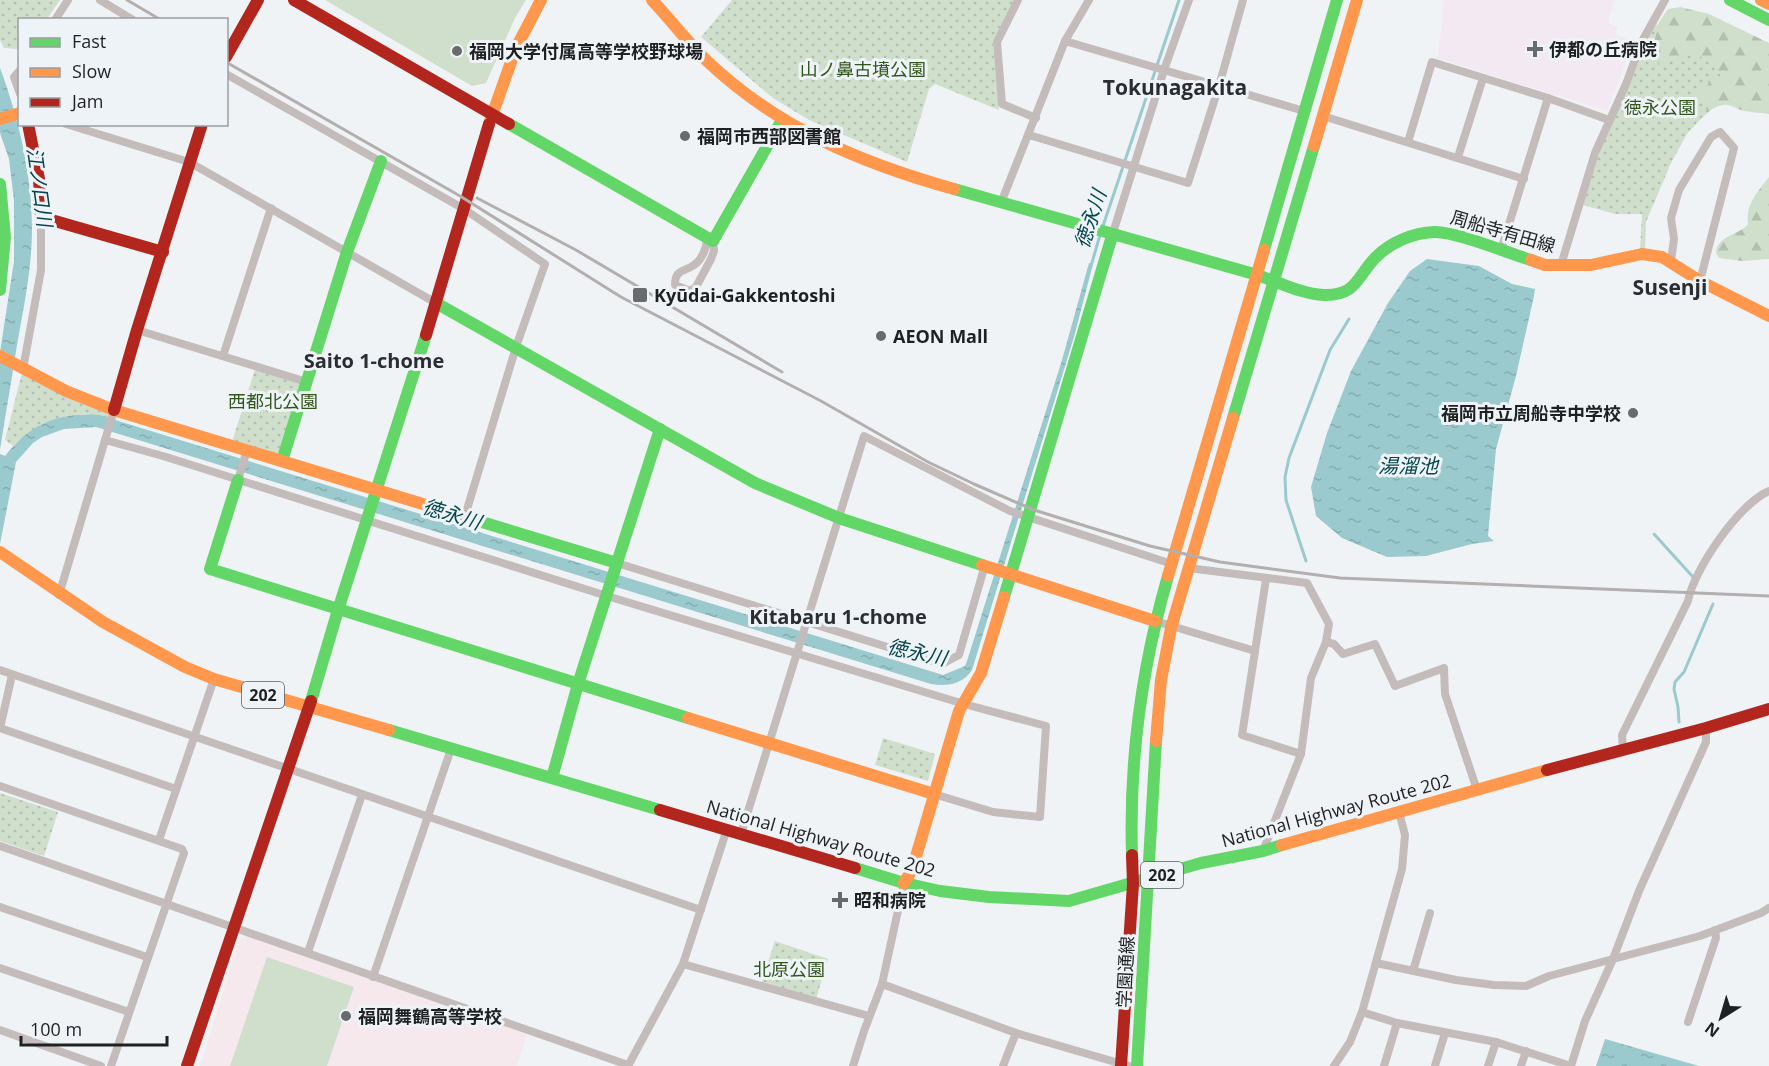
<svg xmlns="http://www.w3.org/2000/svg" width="1769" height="1066" viewBox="0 0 1769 1066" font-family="'Open Sans','Noto Sans JP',sans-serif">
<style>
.education{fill:#f6e9ee}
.medical{fill:#f3e9f3}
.grass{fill:#d0decc}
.forest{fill:url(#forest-firs)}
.park{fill:url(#park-dots)}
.water{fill:url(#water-ripples)}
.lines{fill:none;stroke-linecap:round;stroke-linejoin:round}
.stream{stroke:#9acacd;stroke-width:3}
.street{stroke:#c3bcba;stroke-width:8}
.fast{stroke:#63d668;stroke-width:12}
.slow{stroke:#ff974d;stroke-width:12}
.jam{stroke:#b3261e;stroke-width:12}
.rail{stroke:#b3afae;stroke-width:3}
.poi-dot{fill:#686a6c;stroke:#eef3f7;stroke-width:2}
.labels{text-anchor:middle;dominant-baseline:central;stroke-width:6;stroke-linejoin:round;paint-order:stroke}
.shield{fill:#eef3f7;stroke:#5d5f62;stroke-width:1.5}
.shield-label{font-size:16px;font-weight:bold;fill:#1f2022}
.poi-label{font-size:18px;font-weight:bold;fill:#1f2022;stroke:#eef3f7;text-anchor:start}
.park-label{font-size:18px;fill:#30561b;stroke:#eef3f7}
.street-label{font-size:18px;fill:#1f2022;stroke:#eef3f7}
.water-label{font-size:20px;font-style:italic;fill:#06464a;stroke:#eef3f7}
.neighbourhood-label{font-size:20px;font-weight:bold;fill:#2a2d31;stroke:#eef3f7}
.quarter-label{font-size:21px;font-weight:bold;fill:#2a2d31;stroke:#eef3f7}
</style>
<defs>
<pattern id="forest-firs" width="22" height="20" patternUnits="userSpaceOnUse" patternTransform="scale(1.5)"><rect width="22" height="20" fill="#d0decc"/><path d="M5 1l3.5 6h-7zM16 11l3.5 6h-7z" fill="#b2beaf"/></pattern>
<pattern id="park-dots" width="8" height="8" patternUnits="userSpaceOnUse" patternTransform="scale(1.5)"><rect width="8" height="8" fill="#d0decc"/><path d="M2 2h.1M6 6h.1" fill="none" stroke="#b2beaf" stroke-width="1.8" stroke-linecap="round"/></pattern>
<pattern id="water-ripples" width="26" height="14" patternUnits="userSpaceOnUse" patternTransform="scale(1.5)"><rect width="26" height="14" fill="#9acacd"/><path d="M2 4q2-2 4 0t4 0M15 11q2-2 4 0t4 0" fill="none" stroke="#84adb0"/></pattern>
</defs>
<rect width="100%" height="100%" fill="#f0f3f5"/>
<polygon class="education" points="246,935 527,1034 517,1066 200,1066 239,940"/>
<polygon class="medical" points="1443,0 1615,0 1608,23 1618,27 1616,35 1635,40 1607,111 1437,58 1442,27"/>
<g class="grass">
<polygon points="325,0 526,0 515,18 486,83 472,86"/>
<polygon points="267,957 354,987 327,1066 230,1066"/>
</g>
<g class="forest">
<path d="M1680 7 1709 14 1769 43V114C1760 112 1750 113 1741 110 1735 108 1730 104 1723 105 1695 110 1668 164 1654 187L1648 48 1659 22 1668 9Z"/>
<path d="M1769 177V259L1742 261 1719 258 1716 253C1717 235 1740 235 1748 224 1745 205 1758 191 1769 177Z"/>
</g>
<g class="park">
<polygon points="0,0 60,0 47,19 20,20 19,49 4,48 0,40"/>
<polygon points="732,0 1015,0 993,44 999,110 935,84 929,89 907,162 809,120 773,98 701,37"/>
<path d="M1658 23 1655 40H1665L1658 65C1693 55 1696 45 1721 76L1709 78 1708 85 1697 93 1701 98 1708 112 1688 132 1671 163 1646 222 1645 250 1640 251 1642 214H1615L1583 205 1597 159 1646 36Z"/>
<polygon points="256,366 307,382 282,461 231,445"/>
<polygon points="23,369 114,410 111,419 85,414 66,416 18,441 13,446 5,440"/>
<polygon points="883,738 935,754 928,781 875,765"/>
<polygon points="0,793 58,812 44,856 0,841"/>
<polygon points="775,941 828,959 816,999 761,984"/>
</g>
<g class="water">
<path d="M0 68C19 119 32 175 32 229 32 270 23 310 16 351 11 384 5 417 0 450V352L14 261V201L9 159 0 133Z"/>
<polygon points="1427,259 1479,266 1512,284 1535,289 1534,296 1516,376 1496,449 1488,536 1494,541 1472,544 1426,556 1387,557 1342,538 1316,516 1311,487 1327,433 1351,371 1388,303 1410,271"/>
<path d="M1089 263 1093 264 1074 337 972 670C963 684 947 687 931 684L96 427 64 429 42 437 33 443 16 462 0 544V454L5 456C30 424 59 412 99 415L943 675 965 666 967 661 1062 360Z"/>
<polygon points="1605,1039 1699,1066 1596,1066"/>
</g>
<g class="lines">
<g class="stream">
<polyline points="1102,229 1179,0"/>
<polyline points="1091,266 1100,235"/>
<polyline points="1654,534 1693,577"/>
<polyline points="1306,561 1286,500 1285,477 1289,458 1330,350 1349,319"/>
<polyline points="1679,722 1678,707 1674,689 1675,682 1684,672 1713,604"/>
</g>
<g class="street">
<polyline points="100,0 133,20"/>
<polyline points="1018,0 997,42 1002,104 1036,118"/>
<polyline points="55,20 68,0"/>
<polyline points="1065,41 1304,111"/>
<polyline points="20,70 14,77 20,94"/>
<polyline points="226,74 464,209 545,264 516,347 465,516"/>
<polyline points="1323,116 1524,179"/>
<polyline points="66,124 189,162 436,303"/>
<polyline points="1029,135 1188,183 1219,86 1243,0"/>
<polyline points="1408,142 1432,62 1548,98 1609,120"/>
<polyline points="1458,157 1483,78"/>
<polyline points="1001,203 1065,41 1089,0"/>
<polyline points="1112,236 1164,70 1189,0"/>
<path d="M707 238C707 247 702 260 694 265 684 272 675 269 675 285L690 291 696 287 711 259 714 251 713 241"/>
<polyline points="1501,250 1548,98"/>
<polyline points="1671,261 1674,239 1671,218 1679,190 1711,137 1720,132 1734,148 1700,281"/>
<polyline points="1561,265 1595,153 1626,84 1641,43 1665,0"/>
<polyline points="137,330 307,382"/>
<polyline points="223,356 271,208"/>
<polyline points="23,369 41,270 41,217"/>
<polyline points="105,440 163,456 607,596 964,704 1046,726 1040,817 993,812 934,794"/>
<polyline points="238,480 247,450"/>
<polyline points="617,563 942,664 959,655 985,565"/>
<polyline points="1188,568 1307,583 1329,624 1326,642 1311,678 1301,754"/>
<polyline points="59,595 114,410"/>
<polyline points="1155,621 1255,651 1242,735 1301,754 1263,851"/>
<polyline points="1326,642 1334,644 1343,654 1375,644 1395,686 1444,668 1445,694 1477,790"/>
<polyline points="1255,651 1266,579"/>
<polyline points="0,670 701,910"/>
<polyline points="0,728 176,789"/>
<polyline points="0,728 12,675"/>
<path d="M1623 749 1622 735 1688 601C1694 569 1739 504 1769 491"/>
<polyline points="0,786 182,849 184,853 111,1066"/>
<polyline points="741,834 864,436 1010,511 1172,564"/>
<polyline points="159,840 214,679"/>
<path d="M0 846C210 918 419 993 628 1065"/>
<polyline points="904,883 882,984 1016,1033 1129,1066"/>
<polyline points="0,907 147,957"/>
<polyline points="308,952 362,795"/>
<polyline points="1376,963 1456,980 1494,985 1526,986 1549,976 1700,936 1761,913 1769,908"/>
<polyline points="683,964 869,1016"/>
<polyline points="0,968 129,1012"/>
<polyline points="1413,971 1430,913"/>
<polyline points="373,977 451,749"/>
<polyline points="1362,1012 1397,1023 1496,1042 1571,1066"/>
<polyline points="1688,1022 1716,938 1715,930"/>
<polyline points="0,1030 101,1066"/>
<polyline points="628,1066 683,964 727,829"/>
<polyline points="853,1066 864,1031 882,984"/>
<polyline points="1003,1066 1016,1033"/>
<polyline points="1334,1066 1350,1042 1362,1012 1402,869 1405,835 1399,812"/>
<polyline points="1384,1066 1397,1023"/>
<polyline points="1435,1066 1445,1033"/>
<polyline points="1488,1066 1496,1042"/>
<polyline points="1521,1066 1526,1051"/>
<polyline points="1571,1066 1585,1021 1613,959 1639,891 1706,742 1706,728"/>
</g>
<g class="fast">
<polyline points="1730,0 1769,20"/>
<polyline points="509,124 713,241 782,120"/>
<polyline points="0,184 5,237 0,290"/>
<path d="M954 189 1254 274C1277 281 1300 294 1324 295 1357 296 1357 276 1376 257 1391 242 1413 233 1434 232 1455 231 1508 253 1531 260"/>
<polyline points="1264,250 1337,0"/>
<polyline points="436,303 755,483 839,518 982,565"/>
<polyline points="1233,418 1314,146"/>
<polyline points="282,461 347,252 381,161"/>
<polyline points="238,480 210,569 688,718"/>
<polyline points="472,519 617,563"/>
<polyline points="1004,597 1112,236"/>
<polyline points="311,701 338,610 426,335"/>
<polyline points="389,730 660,810"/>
<polyline points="552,778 578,684 660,429"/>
<path d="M1132 855C1129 761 1142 666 1168 576"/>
<polyline points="855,868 904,883 940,891 989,897 1069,901 1201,863 1263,851 1282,845"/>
<polyline points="1137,1066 1156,741"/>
</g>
<g class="slow">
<path d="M652 0C671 20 687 42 707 61 779 129 861 163 954 189"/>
<polyline points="1761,0 1769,4"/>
<polyline points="0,119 20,113"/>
<polyline points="489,124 516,48 541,0"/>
<polyline points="1314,146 1357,0"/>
<polyline points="1531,260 1545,265 1591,265 1642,254 1662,257 1700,281 1769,316"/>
<polyline points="0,356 66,391 114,410 472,519"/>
<polyline points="0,552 103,622 185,667 214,679 389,730"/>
<polyline points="982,565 1155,621"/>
<polyline points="1168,576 1264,250"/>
<polyline points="688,718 934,794"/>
<polyline points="1156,741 1161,680 1171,628 1233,418"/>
<polyline points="1282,845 1547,770"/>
<polyline points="904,883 912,870 959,711 981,673 1004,597"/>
</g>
<g class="jam">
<polyline points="294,0 509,124"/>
<polyline points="226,57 258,0"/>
<polyline points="28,124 39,179 41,217 163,252"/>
<polyline points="426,335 489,124"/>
<polyline points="114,410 137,330 202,124"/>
<polyline points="1547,770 1706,728 1769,709"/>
<polyline points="660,810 855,868"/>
<polyline points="187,1066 311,701"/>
<polyline points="1121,1066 1133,884 1132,855"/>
</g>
<g class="rail">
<polyline points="127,0 161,20"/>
<polyline points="226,62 460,196 621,297 821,401 928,462 974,484 1034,510 1150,546 1220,562 1340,578 1769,596"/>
<polyline points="477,198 576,250 782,372"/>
</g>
</g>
<g class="poi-dot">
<path d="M1532 40h6v6h6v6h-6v6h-6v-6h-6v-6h6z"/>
<circle cx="457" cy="51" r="6"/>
<circle cx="685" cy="136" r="6"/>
<rect x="632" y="287" width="16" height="16" rx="3"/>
<circle cx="881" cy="336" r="6"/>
<circle cx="1633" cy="413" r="6"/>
<path d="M837 891h6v6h6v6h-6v6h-6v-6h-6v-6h6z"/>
<circle cx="346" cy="1016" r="6"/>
</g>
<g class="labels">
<g class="shield">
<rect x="242" y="682" width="42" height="26" rx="4.5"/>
<rect x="1141" y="862" width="42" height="26" rx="4.5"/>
</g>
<g class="shield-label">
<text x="263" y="695">202</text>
<text x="1162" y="875">202</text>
</g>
<g class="poi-label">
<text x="1549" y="49">伊都の丘病院</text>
<text x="469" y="51">福岡大学付属高等学校野球場</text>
<text x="697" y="136">福岡市西部図書館</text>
<text x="654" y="295">Kyūdai-Gakkentoshi</text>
<text x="893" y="336">AEON Mall</text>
<text x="1621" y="413" text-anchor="end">福岡市立周船寺中学校</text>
<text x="854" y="900">昭和病院</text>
<text x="358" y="1016">福岡舞鶴高等学校</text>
</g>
<g class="park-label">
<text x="863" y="69">山ノ鼻古墳公園</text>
<text x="1660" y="107">徳永公園</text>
<text x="273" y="401">西都北公園</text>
<text x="789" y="969">北原公園</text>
</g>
<g class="street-label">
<text transform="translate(1503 231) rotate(16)">周船寺有田線</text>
<text transform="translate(1336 810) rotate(-15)">National Highway Route 202</text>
<text transform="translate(821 838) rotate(16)">National Highway Route 202</text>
<text transform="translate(1125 972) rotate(-87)">学園通線</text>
</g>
<g class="water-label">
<text transform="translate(40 187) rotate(82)">江ノ口川</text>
<text transform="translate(1090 219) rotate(-72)">徳永川</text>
<text x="1408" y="465">湯溜池</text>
<text transform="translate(452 514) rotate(17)">徳永川</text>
<text transform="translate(917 652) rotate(12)">徳永川</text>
</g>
<g class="neighbourhood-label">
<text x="374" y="360">Saito 1-chome</text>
<text x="838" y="616">Kitabaru 1-chome</text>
</g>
<g class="quarter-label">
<text x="1175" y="87">Tokunagakita</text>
<text x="1670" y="287">Susenji</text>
</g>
</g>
<rect x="18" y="18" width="210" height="108" fill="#eef3f7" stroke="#9b9fa2" stroke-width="1.5"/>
<rect x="30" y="38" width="30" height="9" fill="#63d668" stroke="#9b9fa2" stroke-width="1.5"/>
<text x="72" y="48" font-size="18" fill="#1f2022">Fast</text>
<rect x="30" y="68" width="30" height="9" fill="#ff974d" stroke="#9b9fa2" stroke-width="1.5"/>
<text x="72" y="78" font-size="18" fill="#1f2022">Slow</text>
<rect x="30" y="98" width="30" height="9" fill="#b3261e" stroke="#9b9fa2" stroke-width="1.5"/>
<text x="72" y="108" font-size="18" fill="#1f2022">Jam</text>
<g transform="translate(1721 1018) rotate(217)" stroke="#eef3f7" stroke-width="4.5" paint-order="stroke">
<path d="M0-4.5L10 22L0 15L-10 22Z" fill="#1f2022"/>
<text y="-9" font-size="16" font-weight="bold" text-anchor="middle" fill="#1f2022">N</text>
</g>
<path d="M21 1036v9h146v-9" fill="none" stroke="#1f2022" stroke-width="3"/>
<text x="30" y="1036" font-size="18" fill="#1f2022" stroke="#eef3f7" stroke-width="4.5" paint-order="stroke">100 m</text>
</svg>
